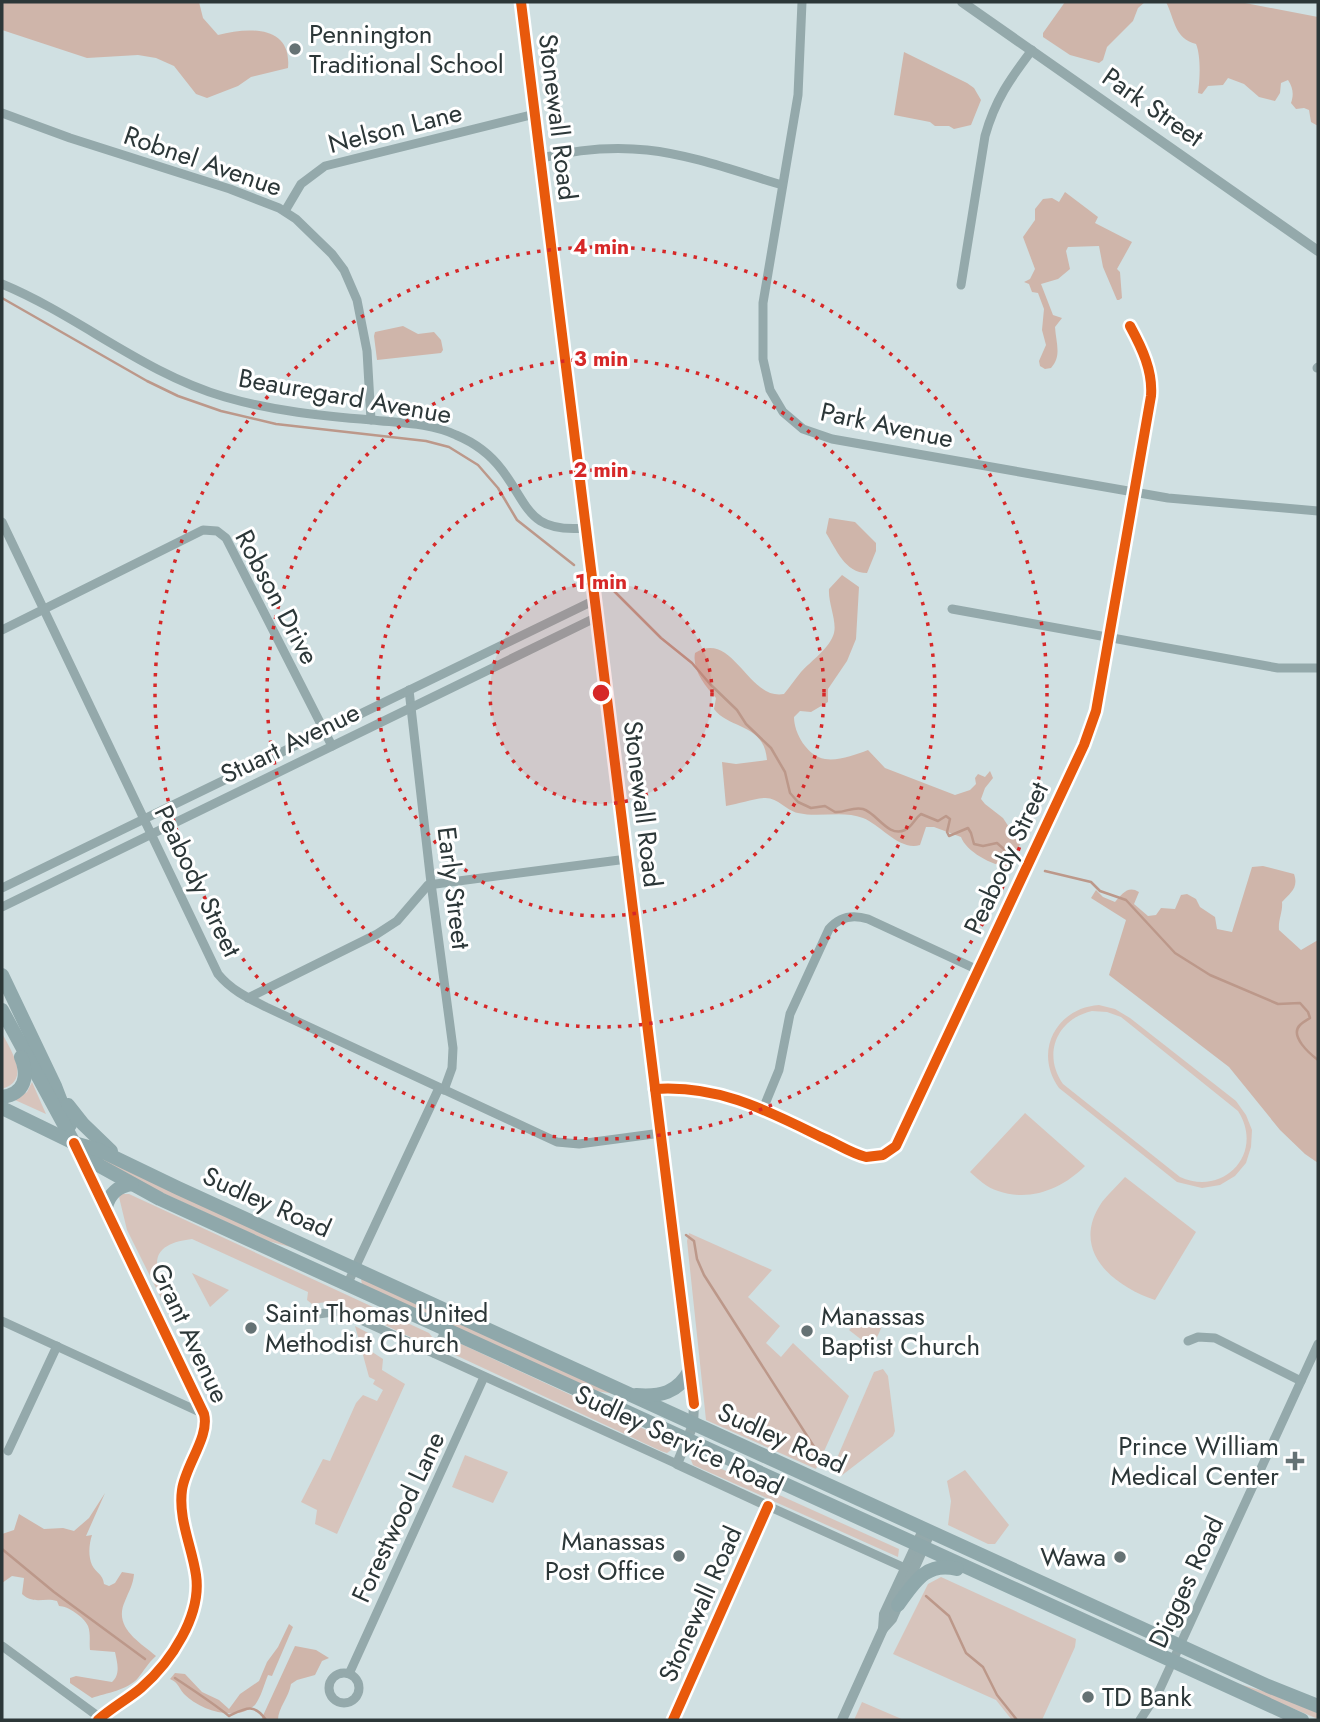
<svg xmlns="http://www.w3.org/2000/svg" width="1320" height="1722" viewBox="0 0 1320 1722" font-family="Jost,sans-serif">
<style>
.green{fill:#d7c4bc;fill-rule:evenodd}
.forest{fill:#cfb5aa}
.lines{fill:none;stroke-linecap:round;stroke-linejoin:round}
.stream{stroke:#bc988a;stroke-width:2.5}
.minor{stroke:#94a9ab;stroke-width:9}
.tertiary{stroke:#94a9ab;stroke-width:10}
.primary{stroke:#8fa8ab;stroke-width:14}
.cycleway-casing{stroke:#fff;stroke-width:15}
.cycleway{stroke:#e8590c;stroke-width:10}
.ring{fill:none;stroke:#d62828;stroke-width:3.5;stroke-dasharray:3.5 7}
.poi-dot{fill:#657274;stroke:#fff;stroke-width:2.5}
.labels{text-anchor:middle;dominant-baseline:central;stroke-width:6;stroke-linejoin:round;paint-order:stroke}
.poi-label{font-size:26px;fill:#2c3738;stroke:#fff;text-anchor:start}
.street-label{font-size:26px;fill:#2c3738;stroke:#fff}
.centre{fill:#d62828;stroke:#fff;stroke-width:3.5}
.ring-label{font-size:21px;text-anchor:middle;font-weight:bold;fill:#d62828;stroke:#fff;stroke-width:6;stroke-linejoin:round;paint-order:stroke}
</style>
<rect width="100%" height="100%" fill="#d0e0e2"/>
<g class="green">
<path d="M1099 1005 1115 1009 1130 1018 1236 1101 1246 1115 1252 1130 1251 1147 1246 1163 1235 1176 1220 1185 1202 1188 1177 1182 1059 1088C1033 1052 1056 1008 1099 1005ZM1092 1011 1107 1012 1121 1017 1238 1111C1265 1153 1224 1197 1180 1177L1063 1084C1042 1054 1057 1019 1092 1011Z"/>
<path d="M2 1033C11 1051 32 1080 2 1089Z"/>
<polygon points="32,1082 46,1114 15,1100 27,1092"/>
<path d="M1025 1113 1085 1166C1062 1189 1030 1202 998 1191 987 1188 978 1179 970 1172Z"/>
<polygon points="97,1155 294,1248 268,1241 121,1174"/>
<path d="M1125 1177 1196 1232 1155 1300C1113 1286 1069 1250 1102 1202 1109 1193 1118 1185 1125 1177Z"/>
<path d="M122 1194H129L429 1333 433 1338 432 1343 425 1344 334 1301 312 1304 307 1300 308 1292 192 1239C142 1245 155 1272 174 1304H168L161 1298 127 1230 119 1197Z"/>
<polygon points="689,1233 772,1270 748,1297 780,1326 766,1343 781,1357 793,1343 849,1396 816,1469 706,1420 687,1241"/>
<polygon points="192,1273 229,1290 210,1307"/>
<polygon points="363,1278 614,1394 591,1390 362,1285 361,1279"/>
<polygon points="868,1312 885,1320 872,1348 849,1330"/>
<polygon points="355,1326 372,1335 366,1348 383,1359 382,1370 405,1384 337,1534 315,1524 317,1510 301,1502 323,1459 330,1461 356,1403 363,1395 377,1401 383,1390 373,1384 375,1380 369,1377"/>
<polygon points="457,1342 672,1442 674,1448 667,1453 661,1451 451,1353 449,1348 450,1345"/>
<polygon points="883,1369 888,1376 895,1431 893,1436 841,1476 831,1472 874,1372"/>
<polygon points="465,1455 508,1472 493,1503 452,1487"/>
<polygon points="695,1457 899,1549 898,1557 693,1465 691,1460"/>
<polygon points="965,1470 1009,1525 995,1544 988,1544 948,1525 951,1501 947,1481"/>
<polygon points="941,1577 1076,1639 1075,1647 1042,1720 1012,1720 996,1700 893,1654 928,1584"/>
<polygon points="1225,1680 1270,1693 1318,1713 1318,1719"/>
<polygon points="862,1702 904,1720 854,1720"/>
</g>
<g class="forest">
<path d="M2 2H199L203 18 218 35C249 27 292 25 288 68L251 77 238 86 207 98 196 94 174 66 156 58 138 55 87 58 2 30Z"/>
<polygon points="1065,2 1145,2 1138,8 1133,21 1107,47 1103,60 1099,63 1070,55 1043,37 1043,33"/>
<path d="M1166 2H1240L1318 17V126L1311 122 1309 110 1304 108 1296 109 1291 103C1294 94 1293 88 1288 80L1281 83 1280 93 1275 101 1259 97 1244 84 1228 78 1223 85 1208 86 1202 94 1198 93C1200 79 1201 56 1196 44 1174 38 1175 20 1166 2Z"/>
<polygon points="904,52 967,83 974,88 981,100 971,125 954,129 949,126 935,126 930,122 894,115"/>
<path d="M1065 192 1098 217 1095 223 1132 242 1117 269 1120 272 1122 298 1119 300H1117L1103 267 1099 246 1068 247 1066 251 1070 269 1058 279 1041 284 1053 315 1062 318 1055 327C1056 343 1062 356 1051 368L1045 369 1040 366 1039 361 1046 345 1042 330 1044 309 1038 293 1032 292 1029 284 1024 282 1030 279 1035 269 1023 237 1035 220V209L1043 199 1052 198 1059 202Z"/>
<polygon points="403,326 418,334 434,332 441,340 443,350 441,353 377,360 374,336 375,332"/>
<path d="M829 518 855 522 876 543V551L867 573C845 573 836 549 826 533Z"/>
<path d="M842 575 859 587 856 639 847 661 828 689V702L811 712 800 711 794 717C794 733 807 756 825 759 839 761 855 755 868 750L885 768 955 795 970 790 976 784 975 778 978 774 985 777 990 771 993 778 985 788 981 799 985 804 1003 818 1020 844 1012 866C997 869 966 852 961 837L934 827H926L920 845C899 851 881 825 863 818 843 810 819 818 798 813 785 810 778 797 764 798 751 799 739 804 726 806L722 762 736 764 767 760C764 723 730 730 714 709L716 698C705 686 692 670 695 653 733 629 748 701 784 694 790 687 795 679 801 672 811 661 830 648 834 633 837 621 828 603 829 589Z"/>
<path d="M1263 866 1294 874C1299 888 1290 893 1282 902 1283 912 1278 919 1279 930L1301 950 1318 940V1163L1305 1154 1280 1130 1229 1067 1109 975 1126 920 1091 898 1096 890 1103 897 1115 902C1122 894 1128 885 1139 892L1134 904 1148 916 1156 915 1161 908 1175 909 1181 895 1187 894 1196 899 1200 907 1215 917 1217 929 1232 932 1252 867Z"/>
<path d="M105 1493 86 1536 92 1535C89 1544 88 1556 92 1565 96 1573 103 1574 104 1584L109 1586 115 1583 122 1572 134 1574C133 1585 129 1591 125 1601 113 1627 138 1641 156 1656 147 1664 144 1671 138 1678 128 1690 106 1693 92 1698L70 1683V1678L76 1676 112 1682C121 1674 117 1662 115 1652L90 1650C89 1643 91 1634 88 1626 84 1617 68 1606 59 1606L57 1601C44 1597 34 1605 22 1594L24 1578 12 1576 2 1583V1534L14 1530 19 1514 44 1529 63 1528 74 1531 89 1518Z"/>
<path d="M289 1624 293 1627 272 1676 268 1675C264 1685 261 1697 255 1705 237 1722 201 1711 184 1694 178 1687 179 1683 170 1679L175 1673 185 1674 202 1692 219 1700 229 1709 240 1694 259 1681 267 1662 278 1647Z"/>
<path d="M295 1646 316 1650 329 1658 322 1661 315 1675 297 1680 291 1684C289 1697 278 1708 278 1720H261Z"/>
</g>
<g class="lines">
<g class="stream">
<polyline points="2,298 147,381 178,396 221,411 276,424 426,441 449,447 478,465 498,488 517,520 574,565"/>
<path d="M601 584 609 586 661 638 692 663 710 684 737 710 746 724 771 748 785 772 790 793 798 802 811 808 825 806 835 812C845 813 853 806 863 809 877 813 888 838 905 830 913 826 914 819 921 814L938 821 946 816 950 819 947 832 949 836 968 828 971 833 974 844 983 846 997 843 1013 857"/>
<path d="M1045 871 1091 882 1100 891 1126 900 1175 953 1210 975 1278 1004 1300 1003 1308 1012 1310 1018C1307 1020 1303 1022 1300 1025 1289 1036 1310 1054 1318 1060"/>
<polyline points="686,1235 694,1241 697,1259 704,1275 820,1456"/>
<polyline points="2,1549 54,1592 145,1659"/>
<polyline points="926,1596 949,1616 966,1653 983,1667 997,1695 1017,1720"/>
<path d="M175 1678C193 1690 213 1703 229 1716 244 1709 254 1702 266 1720"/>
</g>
<g class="minor">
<polyline points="802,2 798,95 763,303 763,359 770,390 783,412 803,429 832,439 1168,498 1318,511"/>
<polyline points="2,113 70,138 230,189 279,208 296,219 332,254 344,270 357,300 367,351 371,420"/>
<path d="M541 158C575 150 612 146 647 150 693 155 738 172 782 185"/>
<polyline points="285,211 301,184 325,166 535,114"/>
<path d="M2 284C79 316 143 373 225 397 273 411 322 416 372 420 400 423 430 423 456 435 473 442 490 454 502 470 530 507 528 533 586 528"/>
<path d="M961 285 985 136C995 100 1010 79 1032 50"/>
<polyline points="1317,368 1318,367"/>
<path d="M2 522 218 974C231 990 248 998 266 1007L557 1142 579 1144 661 1133"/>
<polyline points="952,609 1278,668 1318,668"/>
<polyline points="2,630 203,530 217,531 226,538 332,746"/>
<polyline points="409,690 431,883 453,1048 452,1068 444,1090"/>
<polyline points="2,888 595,600"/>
<polyline points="2,907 597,617"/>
<polyline points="248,998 377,934 397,921 428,885 627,859"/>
<path d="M655 1089C719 1085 766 1110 821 1137 836 1143 850 1153 866 1157L883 1155 896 1146 1084 745 1096 711 1151 396C1153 371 1142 348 1130 326"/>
<path d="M763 1109 779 1070 790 1014 829 929C839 917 852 914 868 919L978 970"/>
<path d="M78 1151 204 1414C210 1436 185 1466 182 1490 178 1519 192 1547 196 1575 202 1615 171 1662 141 1688 128 1699 111 1708 98 1720"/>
<polyline points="347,1285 439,1088"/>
<polyline points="318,1314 341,1311 677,1464"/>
<polyline points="2,1321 204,1414"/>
<polyline points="1188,1341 1198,1337 1215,1338 1301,1381"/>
<polyline points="434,1353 446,1330"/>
<polyline points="8,1451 57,1346"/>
<polyline points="768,1506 905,1568"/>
<polyline points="2,1646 103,1720"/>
<circle cx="344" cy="1688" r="15"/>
<polyline points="349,1674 484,1377"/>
<polyline points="1140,1720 1159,1691 1318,1344"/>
</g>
<g class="tertiary">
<polyline points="521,2 694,1404 693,1425 677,1464 768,1506 673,1720"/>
<polyline points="962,2 1318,251"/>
<polyline points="883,1629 884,1614 923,1530"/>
<polyline points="842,1720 883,1629 892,1619 930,1533"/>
</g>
<g class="primary">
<polyline points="2,975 55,1086 70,1125"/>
<polyline points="2,1010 74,1143 100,1166 160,1199 1302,1720"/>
<path d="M2 1097C25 1094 29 1076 21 1057"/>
<polyline points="68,1105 83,1124 111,1151"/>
<polyline points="2,1108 74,1143 99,1150 178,1188 1268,1686 1318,1706"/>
<path d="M106 1207C109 1194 118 1186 132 1184"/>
<path d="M636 1395C660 1397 678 1393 690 1370"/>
<path d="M898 1605C914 1583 926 1561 957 1569"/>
</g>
<defs>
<g id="cycleway">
<polyline points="521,2 694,1404"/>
<path d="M655 1089C719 1085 766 1110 821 1137 836 1143 850 1153 866 1157L883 1155 896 1146 1084 745 1096 711 1151 396C1153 371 1142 348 1130 326"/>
<path d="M74 1143 204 1414C210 1436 185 1466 182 1490 178 1519 192 1547 196 1575 202 1615 171 1662 141 1688 128 1699 111 1708 98 1720"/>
<polyline points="673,1720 768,1506"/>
</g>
</defs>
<use href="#cycleway" class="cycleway-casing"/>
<use href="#cycleway" class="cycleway"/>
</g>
<circle cx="601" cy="693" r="111" fill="#d62828" fill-opacity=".12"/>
<g class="ring">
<circle cx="601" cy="693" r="111"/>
<circle cx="601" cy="693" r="223"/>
<circle cx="601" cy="693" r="334"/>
<circle cx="601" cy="693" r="446"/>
</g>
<g class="poi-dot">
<circle cx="295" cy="49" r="7"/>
<circle cx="251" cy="1328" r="7"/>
<circle cx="807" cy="1331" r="7"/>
<path d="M1291.5 1450.5h7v7h7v7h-7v7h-7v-7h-7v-7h7z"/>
<circle cx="679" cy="1556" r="7"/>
<circle cx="1120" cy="1557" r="7"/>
<circle cx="1088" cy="1697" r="7"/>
</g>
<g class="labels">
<g class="poi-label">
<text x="309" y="34">Pennington<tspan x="309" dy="30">Traditional School</tspan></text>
<text x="265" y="1313">Saint Thomas United<tspan x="265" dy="30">Methodist Church</tspan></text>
<text x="821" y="1316">Manassas<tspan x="821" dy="30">Baptist Church</tspan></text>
<text x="1279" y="1446" text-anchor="end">Prince William<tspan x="1279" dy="30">Medical Center</tspan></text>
<text x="665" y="1541" text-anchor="end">Manassas<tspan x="665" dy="30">Post Office</tspan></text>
<text x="1106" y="1557" text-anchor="end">Wawa</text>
<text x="1102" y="1697">TD Bank</text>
</g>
<g class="street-label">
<text transform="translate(1153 107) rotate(35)">Park Street</text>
<text transform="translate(558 117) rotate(83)">Stonewall Road</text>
<text transform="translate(395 128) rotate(-14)">Nelson Lane</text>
<text transform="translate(203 161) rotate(19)">Robnel Avenue</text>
<text transform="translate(345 396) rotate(10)">Beauregard Avenue</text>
<text transform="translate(887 425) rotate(12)">Park Avenue</text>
<text transform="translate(277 597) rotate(62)">Robson Drive</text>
<text transform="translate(290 743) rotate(-26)">Stuart Avenue</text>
<text transform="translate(643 804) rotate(83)">Stonewall Road</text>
<text transform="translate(1006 858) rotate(-65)">Peabody Street</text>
<text transform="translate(198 881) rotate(64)">Peabody Street</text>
<text transform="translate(454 888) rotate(83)">Early Street</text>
<text transform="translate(267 1202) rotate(24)">Sudley Road</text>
<text transform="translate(190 1333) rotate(65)">Grant Avenue</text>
<text transform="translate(782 1438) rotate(24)">Sudley Road</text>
<text transform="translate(679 1440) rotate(25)">Sudley Service Road</text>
<text transform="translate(398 1517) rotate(-65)">Forestwood Lane</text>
<text transform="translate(1186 1582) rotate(-65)">Digges Road</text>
<text transform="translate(700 1604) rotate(-66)">Stonewall Road</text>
</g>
</g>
<circle cx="601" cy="693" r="10" class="centre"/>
<g class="ring-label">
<text x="601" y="254">4 min</text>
<text x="601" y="366">3 min</text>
<text x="601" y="477">2 min</text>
<text x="601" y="589">1 min</text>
</g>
<rect width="1320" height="1722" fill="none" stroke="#2c3738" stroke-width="7"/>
</svg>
